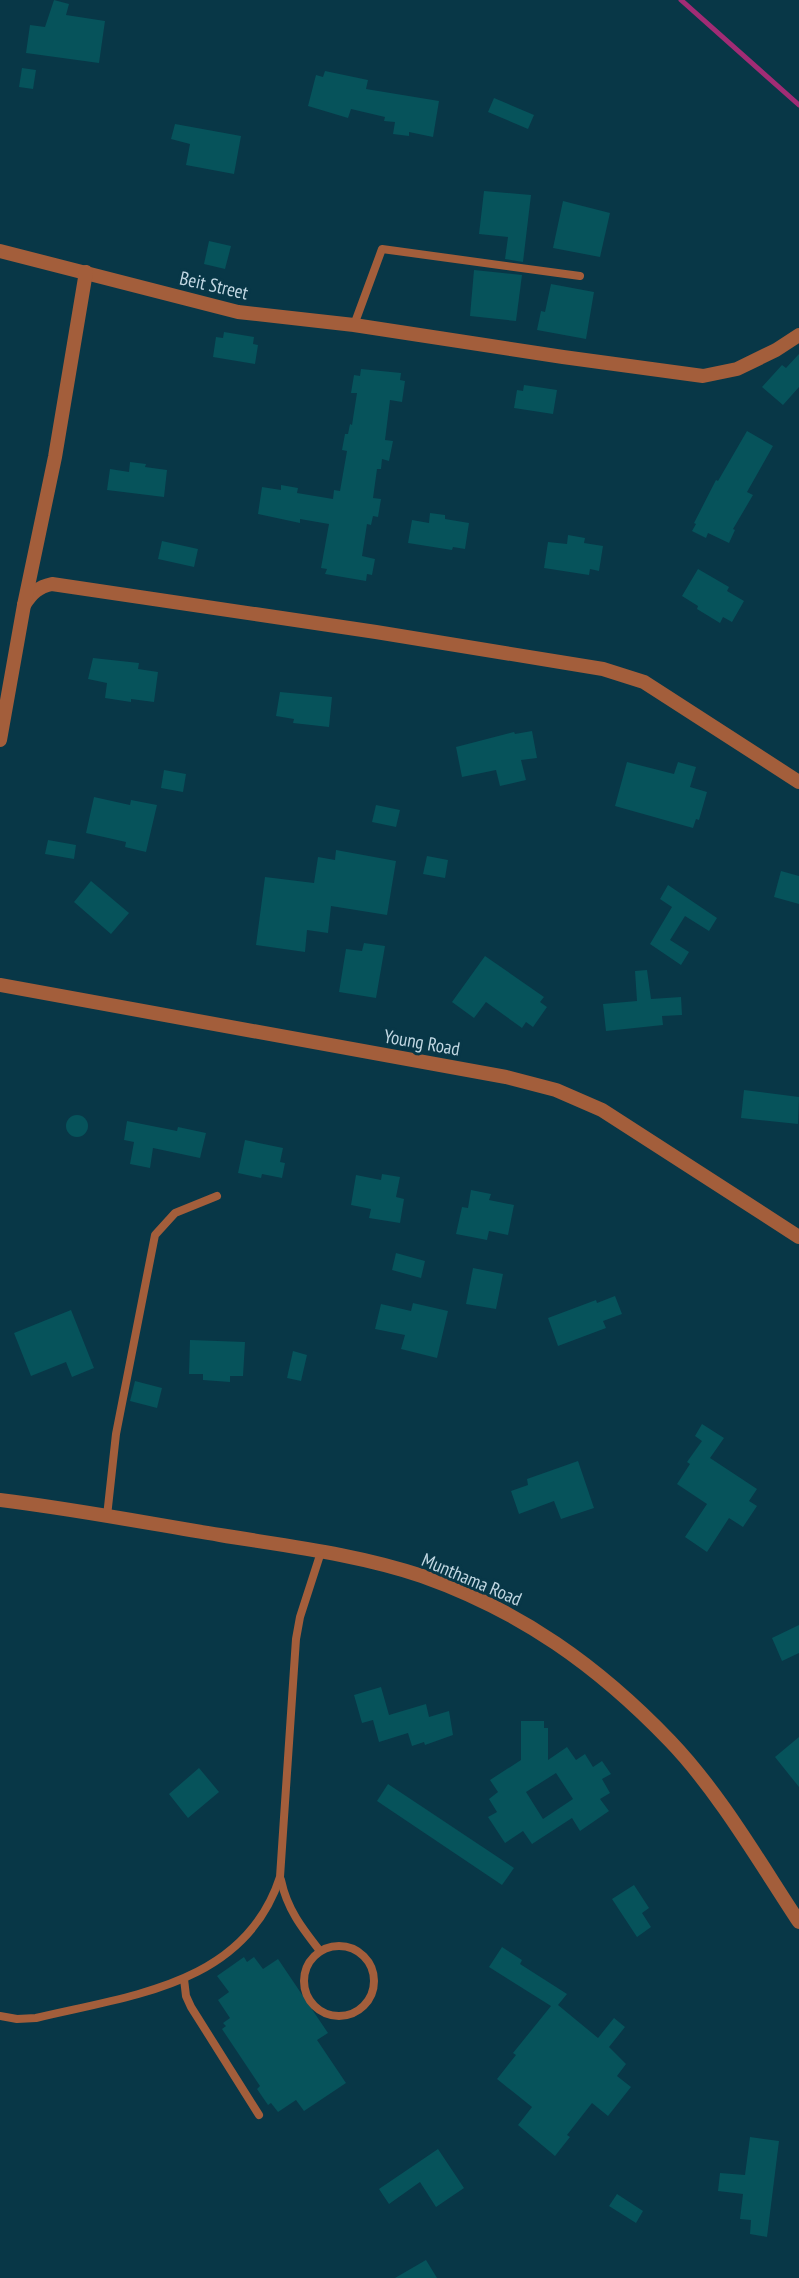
<svg xmlns="http://www.w3.org/2000/svg" width="799" height="2278" viewBox="0 0 799 2278" font-family="'PT Sans Narrow',sans-serif">
<style>
.lines{fill:none;stroke-linecap:round;stroke-linejoin:round}
.stream{stroke:#a12c75;stroke-width:5}
.building{fill:#06535b;fill-rule:evenodd}
.lane{stroke:#a35e3b;stroke-width:8}
.street{stroke:#a35e3b;stroke-width:14}
.labels{text-anchor:middle;dominant-baseline:central;stroke-width:6;stroke-linejoin:round;paint-order:stroke}
.street-label{font-size:19px;fill:#c1d7e2;stroke:#083747}
</style>
<rect width="100%" height="100%" fill="#083747"/>
<g class="lines">
<polyline class="stream" points="681,0 799,105"/>
</g>
<g class="building">
<polygon points="54,0 69,4 66,15 105,21 99,63 26,53 30,25 45,27"/>
<polygon points="22,68 36,70 33,89 19,87"/>
<polygon points="325,71 368,80 366,89 439,101 433,137 409,132 409,136 393,134 395,122 384,121 385,117 351,109 348,118 308,106 316,75 323,77"/>
<polygon points="494,98 534,115 528,129 488,112"/>
<polygon points="175,124 241,136 234,174 186,165 190,144 171,139"/>
<polygon points="484,191 531,195 523,262 505,259 508,237 479,234"/>
<polygon points="563,201 610,213 600,257 553,248"/>
<polygon points="209,241 231,246 225,269 204,264"/>
<polygon points="474,270 522,275 516,321 470,316"/>
<polygon points="551,284 594,292 586,339 537,330 541,311 545,312"/>
<polygon points="224,332 254,337 253,344 258,345 255,364 213,357 216,337 223,338"/>
<polygon points="799,354 799,387 783,405 762,387 782,365 786,368"/>
<polygon points="361,369 401,373 400,380 405,381 402,402 390,400 385,440 393,441 389,461 382,459 381,469 377,469 373,498 381,499 378,517 373,516 371,525 367,524 362,556 375,559 372,575 367,574 366,581 325,574 327,569 321,568 329,524 300,519 300,523 258,514 262,487 281,490 281,485 298,488 297,493 333,499 334,490 340,491 347,451 342,450 345,434 348,434 350,424 352,425 357,393 351,393 354,375 360,376"/>
<polygon points="524,385 557,390 553,414 514,408 517,390 523,391"/>
<polygon points="747,431 773,446 747,492 753,495 733,529 735,530 729,543 708,533 706,538 692,531 696,524 694,523 716,480 718,481"/>
<polygon points="130,462 146,464 145,467 167,470 164,497 107,490 110,469 129,472"/>
<polygon points="430,513 445,515 445,519 469,523 465,549 453,547 452,550 408,543 412,520 429,523"/>
<polygon points="568,535 585,538 584,543 603,546 599,571 590,569 589,575 544,568 548,542 567,544"/>
<polygon points="162,541 198,549 194,567 158,559"/>
<polygon points="698,569 729,587 727,591 744,601 732,622 723,617 720,623 697,609 698,606 682,596"/>
<polygon points="93,658 139,663 138,669 158,672 154,702 131,699 131,702 105,698 107,683 88,679"/>
<polygon points="280,692 332,697 329,727 293,723 294,719 276,716"/>
<polygon points="532,731 537,758 521,760 526,780 500,786 496,770 462,777 456,747 514,732 515,734"/>
<polygon points="627,762 674,774 678,762 696,767 690,787 707,792 699,820 696,819 693,828 615,806"/>
<polygon points="164,770 186,774 183,792 161,788"/>
<polygon points="94,797 130,805 131,800 157,805 146,852 125,847 126,842 86,833"/>
<polygon points="376,805 400,810 396,827 372,822"/>
<polygon points="48,840 76,845 74,859 45,854"/>
<polygon points="336,850 396,861 387,915 331,906 328,933 307,930 305,952 256,945 265,877 314,883 318,857 335,860"/>
<polygon points="427,856 448,860 445,878 423,874"/>
<polygon points="781,871 799,876 799,904 774,897"/>
<polygon points="91,881 129,913 111,934 74,902"/>
<polygon points="668,885 717,918 709,931 685,916 670,940 689,952 681,965 650,944 672,907 660,899"/>
<polygon points="364,943 385,946 376,998 339,992 346,949 362,951"/>
<polygon points="485,956 544,997 540,1002 547,1007 533,1027 526,1022 522,1028 486,1002 474,1018 452,1002"/>
<polygon points="647,970 651,999 681,997 682,1015 662,1016 663,1025 606,1031 603,1004 637,1001 635,971"/>
<polygon points="744,1090 799,1097 798,1124 741,1118"/>
<circle cx="77" cy="1126" r="11"/>
<polygon points="127,1121 177,1131 178,1127 206,1133 200,1158 153,1148 150,1168 130,1164 134,1142 124,1140"/>
<polygon points="245,1140 283,1148 280,1162 285,1163 282,1178 262,1174 261,1178 238,1173"/>
<polygon points="382,1174 400,1177 396,1197 404,1199 400,1223 369,1218 371,1209 351,1205 356,1175 381,1180"/>
<polygon points="471,1190 491,1194 489,1200 514,1205 508,1235 489,1231 487,1240 456,1234 462,1207 468,1208"/>
<polygon points="396,1253 425,1261 421,1278 392,1270"/>
<polygon points="473,1268 503,1274 496,1309 466,1304"/>
<polygon points="615,1296 622,1314 603,1321 606,1328 558,1346 548,1318 596,1300 597,1303"/>
<polygon points="413,1303 448,1311 437,1358 401,1349 405,1335 375,1329 381,1304 411,1311"/>
<polygon points="71,1310 94,1368 72,1377 66,1362 31,1376 14,1333"/>
<polygon points="190,1340 245,1342 243,1376 230,1376 230,1382 203,1380 203,1374 189,1374"/>
<polygon points="293,1351 307,1355 301,1381 287,1378"/>
<polygon points="135,1381 162,1388 157,1408 130,1401"/>
<polygon points="702,1424 724,1438 710,1458 757,1489 749,1501 757,1506 743,1527 729,1518 707,1552 685,1537 707,1504 677,1484 690,1464 687,1462 702,1441 695,1436"/>
<polygon points="578,1461 594,1508 561,1519 554,1501 519,1514 511,1491 528,1485 527,1479"/>
<polygon points="799,1625 799,1653 782,1661 772,1638"/>
<polygon points="381,1687 389,1715 426,1704 429,1717 449,1711 453,1735 425,1745 424,1742 412,1746 408,1733 379,1742 373,1720 362,1723 354,1695"/>
<path d="M521 1721H544V1728H548V1760L567 1747 576 1760 585 1754 593 1767 602 1761 611 1774 602 1779 610 1793 600 1799 609 1811 580 1831 572 1818 532 1844 523 1831 505 1843 488 1817 497 1812 489 1799 498 1792 490 1780 521 1760ZM556 1773 573 1799 543 1819 526 1792Z"/>
<polygon points="799,1737 799,1787 775,1757"/>
<polygon points="199,1768 219,1792 188,1818 169,1794"/>
<polygon points="388,1784 514,1868 502,1885 377,1801"/>
<polygon points="634,1885 649,1908 642,1913 651,1927 637,1937 612,1899"/>
<polygon points="502,1947 522,1960 520,1964 567,1994 558,2005 598,2038 614,2018 625,2027 609,2047 626,2064 617,2076 631,2087 608,2116 592,2103 567,2135 570,2137 555,2156 518,2125 532,2107 497,2079 516,2055 513,2053 551,2006 489,1967"/>
<polygon points="244,1957 247,1962 254,1957 263,1969 278,1959 328,2033 317,2040 346,2083 304,2111 296,2100 278,2112 271,2103 268,2105 257,2089 260,2086 222,2029 226,2026 223,2023 230,2018 218,2000 229,1992 217,1976"/>
<polygon points="750,2137 779,2141 767,2237 750,2234 751,2220 740,2219 743,2194 718,2191 720,2173 745,2175"/>
<polygon points="438,2149 464,2188 436,2207 420,2182 389,2204 379,2189"/>
<polygon points="617,2194 643,2211 636,2223 609,2206"/>
<polygon points="426,2260 437,2278 395,2278"/>
</g>
<g class="lines">
<g class="lane">
<polyline points="354,325 382,249 580,276"/>
<polyline points="107,1516 116,1434 155,1235 175,1213 217,1196"/>
<path d="M281 1880C287 1909 302 1928 320 1951"/>
<circle cx="339" cy="1981" r="35"/>
<polyline points="184,1979 186,1996 191,2007 259,2115"/>
<path d="M0 2016 17 2019 36 2018C132 1995 245 1985 280 1877L296 1639 300 1617 321 1552"/>
</g>
<g class="street">
<polyline points="0,251 238,312 354,325 563,357 703,376 737,369 776,350 799,335"/>
<path d="M24 605C32 593 38 587 52 584L376 632 603 669 644 682 799 782"/>
<polyline points="0,740 24,605 55,457 86,272"/>
<polyline points="0,985 506,1077 556,1090 602,1110 799,1237"/>
<path d="M0 1500C74 1509 146 1523 220 1535 287 1546 357 1554 422 1576 521 1611 598 1666 670 1741 719 1792 760 1863 799 1922"/>
</g>
</g>
<g class="labels">
<g class="street-label">
<text transform="translate(214 285) rotate(13)">Beit Street</text>
<text transform="translate(422 1042) rotate(10)">Young Road</text>
<text transform="translate(472 1579) rotate(23)">Munthama Road</text>
</g>
</g>
</svg>
